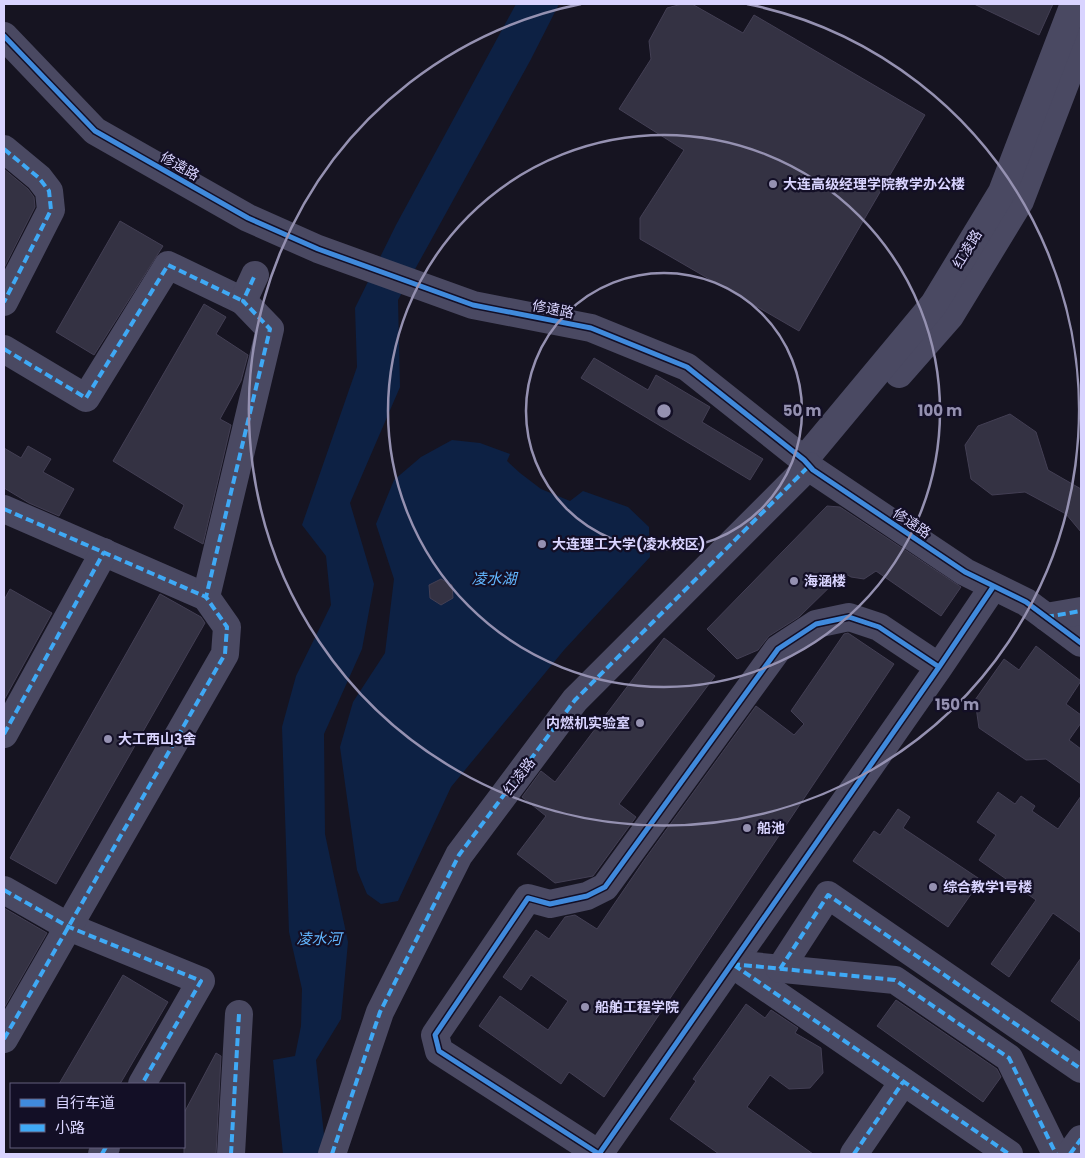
<svg xmlns="http://www.w3.org/2000/svg" width="1085" height="1158" viewBox="0 0 1085 1158" font-family="Poppins,'Noto Sans SC',sans-serif">
<style>
.water{fill:#0d2144}
.building{fill:#343243;stroke:#433f54}
.lines{fill:none;stroke-linecap:round;stroke-linejoin:round}
.minor{stroke:#4a4962;stroke-width:28}
.quiet{stroke:#3fa9f5;stroke-width:4;stroke-dasharray:8 4;stroke-linecap:butt}
.cycleway-casing{stroke:#130f26;stroke-width:8}
.cycleway{stroke:#408adc;stroke-width:5}
.ring{fill:none;stroke:#9591b1;stroke-width:2.5}
.poi-dot{fill:#9591b1;stroke:#130f26;stroke-width:2}
.labels{text-anchor:middle;dominant-baseline:central;stroke-width:4.5;stroke-linejoin:round;paint-order:stroke}
.street-label{font-size:14px;fill:#d9d4ff;stroke:#130f26}
.poi-label{font-size:14px;font-weight:bold;fill:#d9d4ff;stroke:#130f26;text-anchor:start}
.water-label{font-size:15px;font-style:italic;fill:#62b6ff;stroke:#130f26}
.centre{fill:#9591b1;stroke:#130f26;stroke-width:2.5}
.ring-label{font-size:15px;text-anchor:middle;font-weight:bold;fill:#9591b1;stroke:#130f26;stroke-width:4.5;stroke-linejoin:round;paint-order:stroke}
</style>
<rect width="100%" height="100%" fill="#161421"/>
<g class="water">
<polygon points="516,4 559,4 530,61 398,300 400,387 350,503 374,584 362,649 324,734 325,834 348,942 341,1019 316,1060 326,1154 283,1154 273,1060 295,1056 301,1026 302,989 289,932 282,727 296,676 331,605 326,556 302,525 357,367 355,308 396,225"/>
<polygon points="452,440 480,443 510,454 507,461 520,473 541,489 570,501 583,491 628,507 649,527 650,557 564,650 451,787 398,901 381,904 367,894 357,870 340,747 353,702 385,653 394,579 376,524 394,480 421,457"/>
</g>
<g class="building">
<polygon points="682,4 692,4 743,33 754,15 925,115 799,331 640,239 640,218 684,150 619,109 651,59 649,41 667,8"/>
<polygon points="974,4 1053,4 1039,35"/>
<polygon points="4,169 28,189 34,197 35,207 4,268"/>
<polygon points="120,221 163,246 94,355 56,332"/>
<polygon points="204,304 226,317 216,334 248,355 241,381 220,419 231,425 203,544 174,528 184,505 113,461"/>
<polygon points="594,358 648,390 656,375 710,407 702,422 763,459 750,480 581,378"/>
<polygon points="1010,414 1036,432 1048,470 1081,489 1081,532 1066,514 1025,492 992,495 971,479 965,445 978,426"/>
<polygon points="28,446 51,459 43,472 74,489 59,516 29,503 4,488 4,448 21,458"/>
<polygon points="827,506 840,507 961,587 941,616 876,571 864,579 851,577 844,573 799,617 769,636 758,650 737,659 707,629"/>
<polygon points="441,579 452,585 453,598 441,605 430,598 429,585"/>
<polygon points="10,589 52,613 4,700 4,600"/>
<polygon points="160,594 201,617 205,623 56,884 10,858"/>
<polygon points="848,633 894,664 604,1097 569,1072 561,1084 479,1026 500,996 548,1030 568,1001 531,975 521,990 503,977 536,930 549,939 565,917 575,915 597,929 645,859 756,706 794,735 804,724 791,711 844,634"/>
<polygon points="664,638 715,676 619,804 636,817 593,876 555,883 517,854 546,816 522,797 541,771 555,782"/>
<polygon points="1036,646 1081,681 1066,704 1081,715 1081,723 1069,740 1081,749 1081,784 1046,759 1026,760 979,728 975,700 1004,659 1019,670"/>
<polygon points="998,792 1015,804 1021,796 1035,806 1032,811 1058,829 1081,796 1081,933 1053,913 1009,977 991,964 1036,900 979,860 996,835 977,822"/>
<polygon points="898,809 910,817 903,828 981,880 948,927 853,861 874,831 880,835"/>
<polygon points="4,908 47,933 4,1008"/>
<polygon points="1081,958 1081,1022 1051,1001"/>
<polygon points="123,975 168,1002 120,1084 59,1084"/>
<polygon points="896,1000 997,1069 1001,1077 983,1102 877,1026"/>
<polygon points="746,1004 765,1018 771,1010 798,1028 795,1033 821,1048 823,1073 810,1088 789,1089 770,1075 747,1107 813,1154 719,1154 670,1119 696,1081 693,1079"/>
<polygon points="216,1053 221,1056 216,1154 184,1154 184,1113"/>
</g>
<g class="lines">
<g class="minor">
<polyline points="4,36 95,131 248,218 318,249 473,305 591,328 687,367 804,460 813,470 965,572 1026,602 1081,643"/>
<polyline points="4,149 39,178 49,191 51,210 4,302"/>
<polyline points="4,349 86,398 168,265 243,301"/>
<polyline points="899,374 950,316 1020,201 1081,42"/>
<polyline points="804,460 934,304 1002,192 1074,4"/>
<polyline points="4,509 206,597"/>
<polyline points="1046,617 1081,611"/>
<polyline points="939,667 879,627 849,617 816,624 778,649 605,887 587,896 550,904 528,898 435,1035 439,1051 599,1154 939,667 993,587"/>
<polyline points="4,734 104,552"/>
<polyline points="4,890 69,927 201,981 142,1084"/>
<polyline points="732,964 895,980 1009,1058 1056,1154"/>
<polyline points="735,966 1009,1154"/>
<polyline points="780,969 828,895 1081,1069"/>
<polyline points="4,1039 225,654 227,627 206,597 270,329 243,301 255,275"/>
<polyline points="102,1154 106,1147"/>
<polyline points="231,1154 239,1014"/>
<polyline points="332,1154 380,1012 459,855 575,700 809,466"/>
<polyline points="854,1154 903,1082"/>
<polyline points="1070,1154 1081,1139"/>
</g>
<g class="quiet">
<polyline points="4,149 39,178 49,191 51,210 4,302"/>
<polyline points="4,349 86,398 168,265 243,301"/>
<polyline points="4,509 206,597"/>
<polyline points="1046,617 1081,611"/>
<polyline points="4,734 104,552"/>
<polyline points="4,890 69,927 201,981 142,1084"/>
<polyline points="732,964 895,980 1009,1058 1056,1154"/>
<polyline points="734,965 1009,1154"/>
<polyline points="780,969 828,895 1081,1069"/>
<polyline points="4,1039 225,654 227,627 206,597 270,329 243,301 255,275"/>
<polyline points="102,1154 106,1147"/>
<polyline points="231,1154 239,1014"/>
<polyline points="332,1154 380,1012 459,855 575,700 809,466"/>
<polyline points="854,1154 903,1082"/>
<polyline points="1070,1154 1081,1139"/>
</g>
<defs>
<g id="cycleway">
<polyline points="4,36 95,131 248,218 318,249 473,305 591,328 687,367 804,460 813,470 965,572 1026,602 1081,643"/>
<polyline points="939,667 879,627 849,617 816,624 778,649 605,887 587,896 550,904 528,898 435,1035 439,1051 599,1154 939,667 993,587"/>
</g>
</defs>
<use href="#cycleway" class="cycleway-casing"/>
<use href="#cycleway" class="cycleway"/>
</g>
<g class="ring">
<circle cx="664" cy="411" r="138"/>
<circle cx="664" cy="411" r="276"/>
<path d="M747 4A415 415 0 1 1 581 4"/>
</g>
<g class="poi-dot">
<circle cx="773" cy="184" r="5"/>
<circle cx="542" cy="544" r="5"/>
<circle cx="794" cy="581" r="5"/>
<circle cx="640" cy="723" r="5"/>
<circle cx="108" cy="739" r="5"/>
<circle cx="747" cy="828" r="5"/>
<circle cx="933" cy="887" r="5"/>
<circle cx="585" cy="1007" r="5"/>
</g>
<g class="labels">
<g class="street-label">
<text transform="translate(180 166) rotate(30)">修遠路</text>
<text transform="translate(967 249) rotate(-59)">红凌路</text>
<text transform="translate(553 309) rotate(11)">修遠路</text>
<text transform="translate(912 523) rotate(34)">修遠路</text>
<text transform="translate(519 776) rotate(-53)">红凌路</text>
</g>
<g class="poi-label">
<text x="783" y="184">大连高级经理学院教学办公楼</text>
<text x="552" y="544">大连理工大学(凌水校区)</text>
<text x="804" y="581">海涵楼</text>
<text x="630" y="723" text-anchor="end">内燃机实验室</text>
<text x="118" y="739">大工西山3舍</text>
<text x="757" y="828">船池</text>
<text x="943" y="887">综合教学1号楼</text>
<text x="595" y="1007">船舶工程学院</text>
</g>
<g class="water-label">
<text x="494" y="578">凌水湖</text>
<text x="319" y="938">凌水河</text>
</g>
</g>
<circle cx="664" cy="411" r="8" class="centre"/>
<g class="ring-label">
<text x="802" y="416">50 m</text>
<text x="940" y="416">100 m</text>
<text x="957" y="710">150 m</text>
</g>
<rect width="1085" height="1158" fill="none" stroke="#d9d4ff" stroke-width="10"/>
<rect x="10" y="1083" width="175" height="65" fill="#130f26" stroke="#625e7d"/>
<rect x="20" y="1099" width="25" height="8" fill="#408adc" stroke="#625e7d"/>
<text x="55" y="1108" font-size="15" fill="#d9d4ff">自行车道</text>
<rect x="20" y="1124" width="25" height="8" fill="#3fa9f5" stroke="#625e7d"/>
<text x="55" y="1133" font-size="15" fill="#d9d4ff">小路</text>
</svg>
